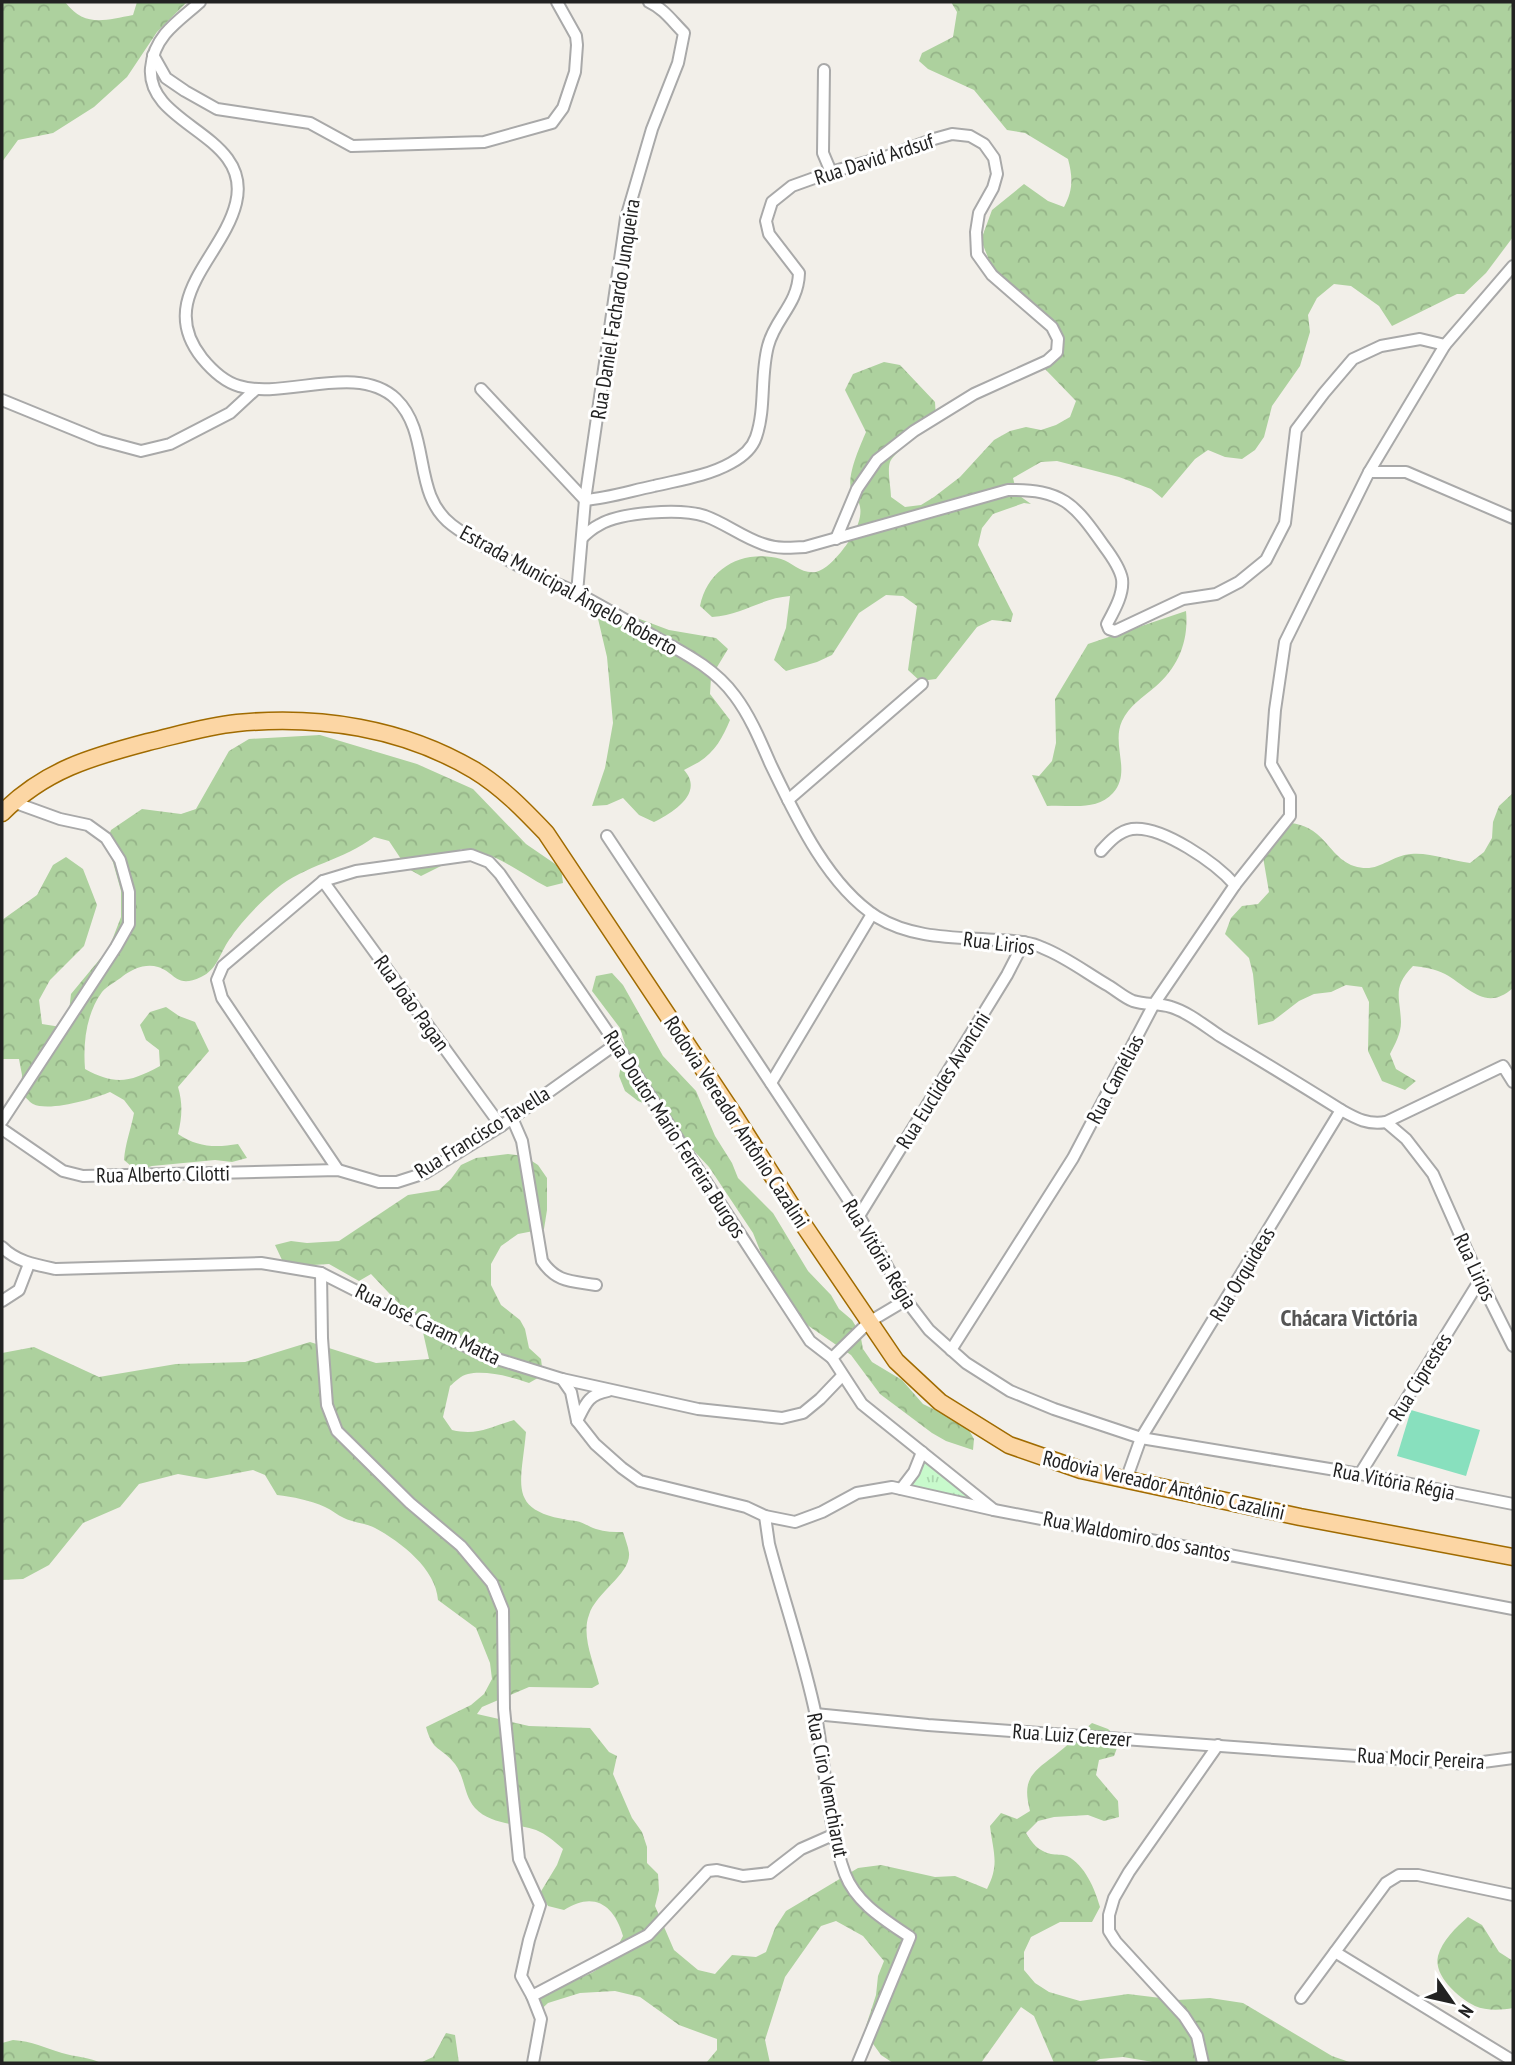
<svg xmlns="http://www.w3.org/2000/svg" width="1515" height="2065" viewBox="0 0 1515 2065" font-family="'PT Sans Narrow',sans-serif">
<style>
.forest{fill:url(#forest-crowns)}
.park{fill:url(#park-tufts)}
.pitch{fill:#88e0be}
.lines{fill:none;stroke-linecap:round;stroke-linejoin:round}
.street-casing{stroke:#a9a9a9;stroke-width:14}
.primary-casing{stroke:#a06b00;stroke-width:19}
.street{stroke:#fff;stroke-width:10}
.primary{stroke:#fcd6a4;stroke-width:16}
.labels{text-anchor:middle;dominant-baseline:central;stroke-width:6;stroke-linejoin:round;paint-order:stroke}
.street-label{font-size:21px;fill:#222;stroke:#fff}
.quarter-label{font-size:24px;font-weight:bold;fill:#555;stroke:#fff}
</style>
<defs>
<pattern id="forest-crowns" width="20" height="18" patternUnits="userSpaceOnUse" patternTransform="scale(1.75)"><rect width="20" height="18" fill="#add19e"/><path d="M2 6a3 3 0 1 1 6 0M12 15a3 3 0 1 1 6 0" fill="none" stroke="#95b388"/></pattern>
<pattern id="park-tufts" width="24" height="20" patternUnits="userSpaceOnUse" patternTransform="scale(1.75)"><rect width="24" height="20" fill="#c8facc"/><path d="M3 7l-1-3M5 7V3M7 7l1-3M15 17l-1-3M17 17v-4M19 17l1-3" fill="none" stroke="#acd6af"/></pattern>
</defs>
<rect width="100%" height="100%" fill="#f2efe9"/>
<g class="forest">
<path d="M2 2H65C85 28 105 20 133 15L137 2H187L157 32 127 77 94 107 53 133 18 140 2 162Z"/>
<path d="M951 2H1513V237L1486 273 1464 294H1457L1392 326 1379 306 1351 286 1334 284 1317 298 1308 315 1310 332 1300 366 1272 406 1264 437 1255 450 1242 459 1225 457 1208 450 1195 459 1162 498 1151 489 1119 477 1057 461 1041 462 1013 478 1017 494 1031 504 1024 503 993 514 982 528 978 545 1013 614 1011 622 992 620 977 627 936 679 920 681 908 670 917 606 903 596 886 595 859 613 832 655 817 662 786 671 774 660 786 628 790 596C762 598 742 615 712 617L700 606C708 567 744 549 781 559 793 563 801 574 816 572 825 570 835 559 841 552 851 540 865 519 859 503 857 499 852 494 851 489 847 475 860 446 866 432L845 390 853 374 884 362 900 365 935 402 936 418C926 429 894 452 890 462 887 471 891 487 891 497L905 507 921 505 934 497 960 477 994 440 1010 431 1026 427 1041 430 1056 425 1070 417 1076 401 1045 369 1052 359 1051 334 991 265 981 240 992 210 1024 184 1048 201 1064 207C1073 190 1073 178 1068 159L1025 133 1007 130 974 90 928 69 919 61 922 53 953 37 957 12Z"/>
<path d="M595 606 620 616 637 618 669 630 716 638 728 649 711 677 710 694 730 720C723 737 715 752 699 762 694 765 689 767 684 770 705 793 672 813 654 822L639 815 623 798 607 805 592 806 605 768 613 723 607 657Z"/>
<path d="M1186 611C1189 641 1178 668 1155 687 1143 697 1129 706 1122 721 1111 745 1132 772 1113 793 1096 812 1069 804 1047 806L1032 775 1039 776 1052 761 1056 743 1055 699 1088 644Z"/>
<path d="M320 735 417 764 473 789 526 844 561 868 563 883 547 887C519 873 494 850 461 849L451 861 421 876 407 868 389 841 374 837C344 860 305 865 276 889 259 903 241 922 229 940 220 953 217 970 201 977 176 989 175 972 158 967 146 963 132 969 123 976 117 981 107 986 102 992 86 1014 83 1043 85 1069 116 1086 130 1082 160 1066L159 1050 146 1040 140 1025 150 1012 166 1007 179 1016 195 1022 209 1051 178 1087C183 1104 182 1117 178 1134 197 1147 215 1148 238 1144L247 1158 232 1162 215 1160 152 1166 137 1171 124 1160C125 1144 131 1129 134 1113L124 1100 110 1092C94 1099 49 1112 33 1104 29 1102 24 1095 21 1092L22 1075 19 1059H2V920L37 895 53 865 66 857 83 869 97 905 84 946 50 980 39 1000 42 1024 67 1028 71 994 109 948 121 917V891L107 841 111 830 142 809 181 814 196 809 229 751 249 739Z"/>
<path d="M1513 793V988C1486 1012 1470 988 1445 974 1435 969 1424 967 1413 966 1392 988 1400 996 1401 1022 1401 1034 1395 1044 1390 1054L1396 1069 1416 1081 1405 1090 1382 1081 1368 1051 1369 1002 1362 987 1346 985 1331 992 1314 994 1299 1001 1273 1021 1258 1025 1253 974 1249 958 1225 934 1231 918 1242 906 1258 904 1269 892 1263 857 1282 822C1294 823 1307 825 1317 834 1329 844 1338 861 1354 866 1379 874 1388 856 1411 854 1429 852 1452 861 1470 863L1484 852 1492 838 1493 822 1499 806Z"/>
<polygon points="612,973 623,985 663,1056 696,1091 715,1136 732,1163 738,1178 773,1213 808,1271 831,1295 839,1309 852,1320 860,1333 863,1349 872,1362 902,1380 923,1404 966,1425 974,1439 973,1450 946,1441 932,1433 880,1394 851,1355 797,1318 765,1263 753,1233 709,1167 653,1107 638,1101 625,1091 619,1076 625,1044 620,1028 592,991 596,976"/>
<path d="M508 1154 524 1156 538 1165 547 1178V1210L544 1229 518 1234 501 1246 491 1264V1285L501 1305 520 1320 525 1329 529 1348 541 1359 543 1375 529 1383C513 1377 485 1370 468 1374 461 1375 455 1382 450 1386L443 1417 452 1430C478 1436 489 1427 514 1420L526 1432C521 1487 506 1512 576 1521 583 1522 589 1527 596 1529 605 1532 614 1532 623 1532 625 1538 628 1546 629 1553 631 1574 596 1592 589 1615 581 1636 594 1663 599 1684L592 1688 529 1687 482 1707 477 1714 529 1726 590 1728 609 1752 617 1756 613 1774 632 1818 642 1832 647 1847V1863L658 1874 659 1890 655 1906 674 1950 698 1970 715 1974 732 1955 756 1957 766 1952 775 1928 786 1911 858 1868 881 1865 935 1877 955 1876 987 1889C1000 1864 993 1852 990 1826L1001 1813 1017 1819 1030 1811C1022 1780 1031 1773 1054 1756 1067 1746 1079 1734 1092 1723L1108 1729 1120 1740 1114 1756 1099 1760 1096 1775 1118 1801 1119 1817 1104 1821 1088 1815 1054 1817 1038 1821 1026 1833C1032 1843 1038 1851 1051 1854 1056 1855 1062 1854 1067 1856 1085 1865 1095 1889 1100 1907L1092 1922H1060L1031 1937 1024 1952V1970L1035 1983 1049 1992 1080 2001 1128 1994 1177 2000 1210 1998 1243 2003 1332 2056 1352 2063H1159L1123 2057 1100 2059 1093 2063H1054L1034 2016 1021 2007 981 2063H893L881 2055 871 2041 866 2026 876 1995 878 1976 884 1961 863 1936 836 1921 821 1926 785 1977 765 2040 770 2063H706L717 2050V2039L679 2025 640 1997 615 1991 580 1993 548 2003 535 2015 534 1995 546 1983C587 1979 604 1974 623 1936 614 1904 593 1891 564 1910L548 1906 540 1893 557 1865 563 1849C554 1841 546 1834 536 1830 516 1823 491 1825 475 1808 464 1796 465 1777 455 1764 441 1746 433 1753 426 1727L471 1705 484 1694 492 1679 490 1663 476 1628 438 1600C436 1569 401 1542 375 1528 366 1523 354 1523 344 1518 337 1515 332 1510 325 1507 310 1500 293 1497 277 1495L265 1475 253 1470 206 1479 178 1474 139 1484 120 1507 83 1523 49 1565 23 1579 2 1580V1353L34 1347 99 1377 176 1364 245 1362 310 1342 376 1363 429 1359 422 1328 371 1274 359 1281 329 1264 297 1266 282 1260 275 1245 291 1241 307 1243 339 1241 408 1195 439 1190 451 1179 461 1165 476 1158Z"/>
<path d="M1468 1917 1482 1925 1499 1952 1513 1961V2008C1502 2010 1486 2011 1475 2006 1459 1998 1433 1976 1438 1956 1442 1941 1456 1927 1468 1917Z"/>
<polygon points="446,2033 455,2035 459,2063 420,2063 433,2057"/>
<path d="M13 2040C32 2041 45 2048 62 2053 75 2057 89 2057 101 2063H2V2043Z"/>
</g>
<polygon class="park" points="923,1457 982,1504 906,1487"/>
<polygon class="pitch" points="1411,1410 1480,1430 1466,1476 1397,1456"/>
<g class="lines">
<defs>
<g id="street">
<path d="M200 2C189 12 175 22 165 34 157 44 152 56 151 68 146 126 253 134 236 203 223 257 155 299 202 358 211 369 225 382 239 386 284 400 357 362 396 399 432 434 411 494 452 525 472 540 495 553 517 565 536 576 557 583 577 593 602 606 627 621 652 635 682 652 714 667 735 696 750 716 760 740 770 763 795 815 827 885 877 917 913 939 956 937 997 940 1013 941 1029 941 1043 948 1066 957 1088 974 1109 986 1117 991 1125 998 1133 1001 1145 1005 1159 1003 1171 1007 1188 1012 1205 1026 1220 1036 1260 1060 1301 1085 1341 1110 1357 1119 1368 1125 1386 1122L1503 1066 1513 1082"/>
<polyline points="153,55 166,78 185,91 217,109 310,123 352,146 484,142 552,123 563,108 575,72 577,45 576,36 557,2"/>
<polyline points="824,70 823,153 831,172"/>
<path d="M481 389 585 500C609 498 630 491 654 486 679 480 708 476 731 463 742 457 752 449 756 437 766 408 760 376 768 346 775 318 798 305 799 273L769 234 766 221 772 202 792 186 831 172 888 156 934 139 952 134 970 136 984 144 994 158 997 174 993 188 979 213 976 232 977 254 992 275 1052 327 1058 339 1057 352 1047 361 974 394 914 431 877 460 857 489 836 539"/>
<polyline points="2,400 100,440 141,451 170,444 230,413 255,390"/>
<polyline points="1369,472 1406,472 1513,518"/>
<path d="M582 538C587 533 593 528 599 525 621 512 680 508 705 516 725 523 742 537 763 544 777 549 791 548 805 547L1008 490C1062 489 1074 503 1104 546 1110 554 1120 568 1122 579 1124 594 1114 611 1107 624L1109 629 1115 631 1183 599 1216 594 1239 582 1266 560 1285 523 1296 430 1324 393 1353 359 1381 346 1420 339 1445 345"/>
<path d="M577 593 585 500 626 218 652 129 678 63 684 33C672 21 664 9 649 2"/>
<polyline points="788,800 922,684"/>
<polyline points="607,836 859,1216 906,1300 929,1330 966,1363 1010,1391 1054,1409 1141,1438 1360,1474 1513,1504"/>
<path d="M1101 851C1109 842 1119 831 1132 829 1162 825 1217 864 1235 885"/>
<polyline points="323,881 501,1126"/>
<polyline points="771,1083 872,914"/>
<path d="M512 1118 522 1141 542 1261C557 1283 572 1281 596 1285"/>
<polyline points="2,1121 116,947 129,924 129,892 120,860 106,838 88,825 60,819 13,802"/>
<polyline points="1386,1122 1406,1139 1433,1174 1480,1280 1513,1346"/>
<polyline points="2,1129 63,1171 83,1176 338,1170 379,1182 397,1182 425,1173 501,1126 616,1044"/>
<polyline points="338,1170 222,998 217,980 223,966 323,881 356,871 471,855 489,862 500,874 616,1044 810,1341 832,1358 862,1404 994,1510"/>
<polyline points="859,1216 1007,975 1024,942"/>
<path d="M2 1247C17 1262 36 1265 56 1269L261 1263 321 1273 481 1354 562 1379 698 1409 782 1418 803 1413 820 1399 842 1376"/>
<polyline points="321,1273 322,1338 327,1405 337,1431 410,1503 461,1546 492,1583 503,1610 504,1709 519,1859 540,1905 529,1940 521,1976 532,1996 541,2019 533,2063"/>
<polyline points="2,1301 19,1290 29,1264"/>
<polyline points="951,1350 1073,1158 1154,1004 1235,885 1290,816 1290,797 1271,764 1275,710 1285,642 1369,472 1445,345 1513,266"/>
<polyline points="832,1358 869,1322 906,1300"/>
<polyline points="562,1379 571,1392 577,1421 595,1444 622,1468 640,1481 746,1507 765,1516 795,1522 822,1512 857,1493 892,1487 994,1510 1513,1609"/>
<path d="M577 1421C586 1403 588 1395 608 1391"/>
<polyline points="1360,1474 1480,1280"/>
<polyline points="1126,1480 1141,1438 1341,1110"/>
<polyline points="901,1489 914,1472 922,1452"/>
<path d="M765 1516 769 1544C784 1601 804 1658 816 1716 825 1764 828 1829 845 1874 856 1903 885 1920 910 1937L858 2063"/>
<polyline points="815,1714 928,1725 1468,1764 1513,1758"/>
<polyline points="1335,1952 1513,2061"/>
<polyline points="532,1996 648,1935 708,1871 717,1870 743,1876 770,1873 801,1849 835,1834"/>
<polyline points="1301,1998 1386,1883 1399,1875 1418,1875 1513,1895"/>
<polyline points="1203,2063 1197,2036 1184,2016 1116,1942 1109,1931 1109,1915 1114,1898 1129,1872 1218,1745"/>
</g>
<path id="primary" d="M2 813C45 770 91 757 148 742 178 735 207 726 237 723 319 715 403 728 474 770 502 787 524 810 546 833L734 1115 805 1227 896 1361 940 1402 1009 1445 1081 1470 1300 1517 1513 1557"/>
</defs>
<use href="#street" class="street-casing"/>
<use href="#primary" class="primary-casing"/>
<use href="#street" class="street"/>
<use href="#primary" class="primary"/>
</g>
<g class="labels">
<g class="street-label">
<text transform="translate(874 159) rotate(-18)">Rua David Ardsuf</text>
<text transform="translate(615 309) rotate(-81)">Rua Daniel Fachardo Junqueira</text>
<text transform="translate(569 590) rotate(29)">Estrada Municipal Ângelo Roberto</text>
<text transform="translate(999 943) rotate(7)">Rua Lirios</text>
<text transform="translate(412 1003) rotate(54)">Rua João Pagan</text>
<text transform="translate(1115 1079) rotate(-62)">Rua Camélias</text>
<text transform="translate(943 1080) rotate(-58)">Rua Euclides Avancini</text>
<text transform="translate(737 1122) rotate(57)">Rodovia Vereador Antônio Cazalini</text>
<text transform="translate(482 1132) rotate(-32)">Rua Francisco Tavella</text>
<text transform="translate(675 1134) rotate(57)">Rua Doutor Mario Ferreira Burgos</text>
<text transform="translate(163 1174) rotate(-1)">Rua Alberto Cilotti</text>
<text transform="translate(880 1254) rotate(59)">Rua Vitória Régia</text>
<text transform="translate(1475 1267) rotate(65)">Rua Lirios</text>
<text transform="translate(1242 1274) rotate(-59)">Rua Orquideas</text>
<text transform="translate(428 1324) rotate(26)">Rua José Caram Matta</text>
<text transform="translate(1420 1377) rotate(-58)">Rua Ciprestes</text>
<text transform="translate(1394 1481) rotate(11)">Rua Vitória Régia</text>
<text transform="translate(1164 1485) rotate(13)">Rodovia Vereador Antônio Cazalini</text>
<text transform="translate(1137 1536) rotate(11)">Rua Waldomiro dos santos</text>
<text transform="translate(1072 1735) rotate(4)">Rua Luiz Cerezer</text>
<text transform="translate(1421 1758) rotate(3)">Rua Mocir Pereira</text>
<text transform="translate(828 1785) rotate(79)">Rua Ciro Vemchiarut</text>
</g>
<g class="quarter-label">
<text x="1349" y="1317">Chácara Victória</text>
</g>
</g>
<rect width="1515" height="2065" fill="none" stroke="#222222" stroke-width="7"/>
<g transform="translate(1452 2002) rotate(124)" stroke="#ffffff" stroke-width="5" paint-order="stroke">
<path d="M0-5L12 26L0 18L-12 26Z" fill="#222222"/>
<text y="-10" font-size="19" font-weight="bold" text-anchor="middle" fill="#222222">N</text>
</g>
</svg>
